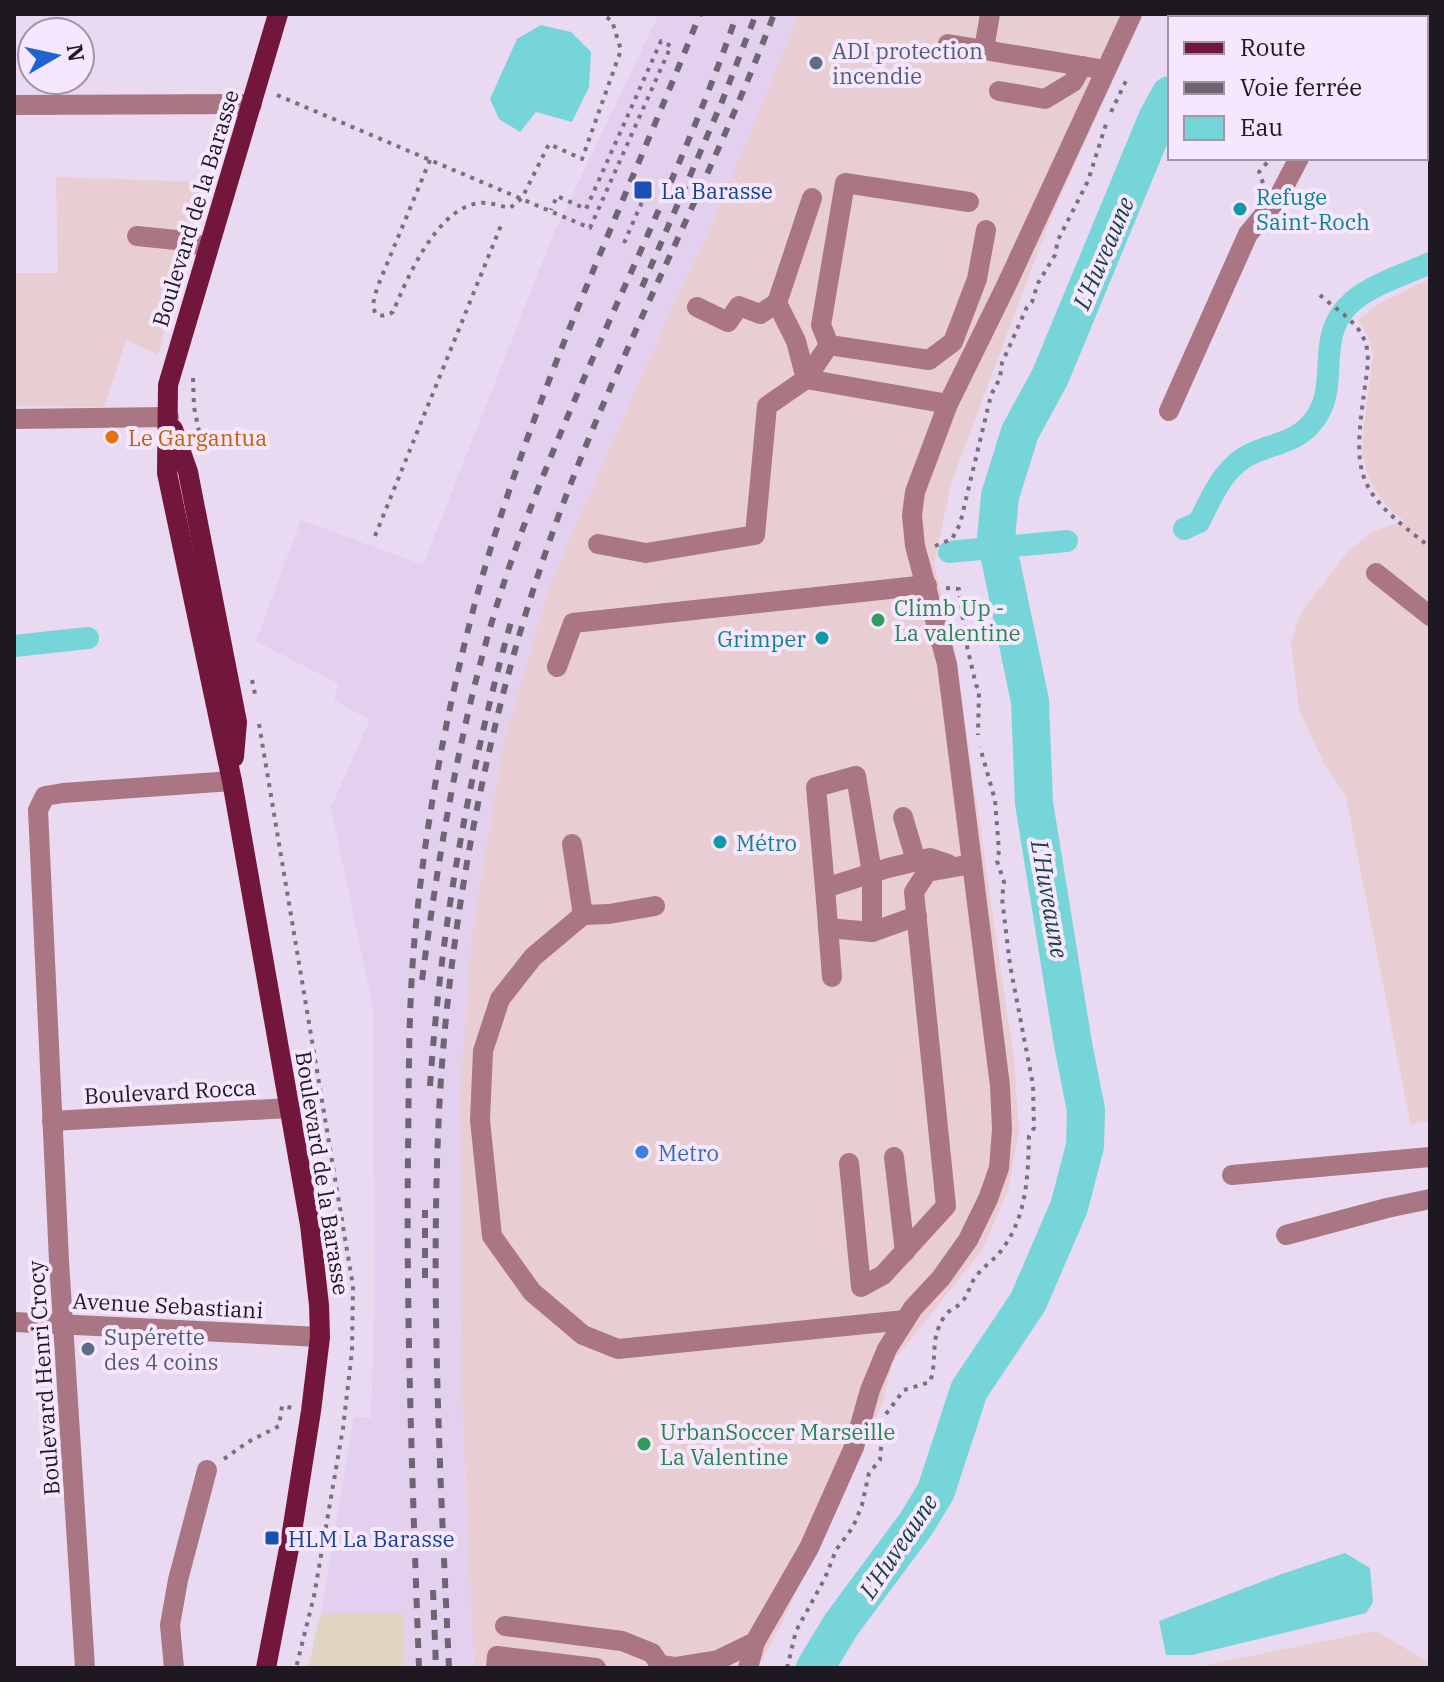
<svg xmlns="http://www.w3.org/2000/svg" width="1444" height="1682" viewBox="0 0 1444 1682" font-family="'IBM Plex Serif',serif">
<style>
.commercial{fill:#e8ced3}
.industrial{fill:#dfd5c0}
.built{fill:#e3cfee}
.water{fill:#75d5d9}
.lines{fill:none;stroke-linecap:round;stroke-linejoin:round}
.canal{stroke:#75d5d9;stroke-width:22}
.river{stroke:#75d5d9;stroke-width:38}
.path{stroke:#79707f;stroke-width:4;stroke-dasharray:4 6;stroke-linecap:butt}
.minor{stroke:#aa7684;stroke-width:20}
.major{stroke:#72163c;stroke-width:20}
.rail{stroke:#6e6573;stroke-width:6;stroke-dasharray:10 10;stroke-linecap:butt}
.service-dot{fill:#5c6f8a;stroke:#f6e6fe;stroke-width:3}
.transit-dot{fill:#1a4fb4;stroke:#f6e6fe;stroke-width:3}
.culture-dot{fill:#0f9aa8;stroke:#f6e6fe;stroke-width:3}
.food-dot{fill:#e8710a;stroke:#f6e6fe;stroke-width:3}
.leisure-dot{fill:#2e9e5b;stroke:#f6e6fe;stroke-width:3}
.shop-dot{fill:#3f7fe0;stroke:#f6e6fe;stroke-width:3}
.labels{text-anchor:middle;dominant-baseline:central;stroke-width:8;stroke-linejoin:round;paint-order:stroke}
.service-label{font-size:22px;fill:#4e5e75;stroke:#f6e6fe;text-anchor:start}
.transit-label{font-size:22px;fill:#164399;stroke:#f6e6fe;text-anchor:start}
.culture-label{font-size:22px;fill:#0d838f;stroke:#f6e6fe;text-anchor:start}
.street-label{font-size:22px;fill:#1e1921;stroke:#f6e6fe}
.food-label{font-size:22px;fill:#c56008;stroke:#f6e6fe;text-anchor:start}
.leisure-label{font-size:22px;fill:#27864d;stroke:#f6e6fe;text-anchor:start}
.shop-label{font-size:22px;fill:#366cbe;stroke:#f6e6fe;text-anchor:start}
.water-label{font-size:24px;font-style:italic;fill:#154244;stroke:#f6e6fe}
</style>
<rect width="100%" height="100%" fill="#e9d9f1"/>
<g class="commercial">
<polygon points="799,14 1143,14 1052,215 952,480 934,564 953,640 1014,1060 1019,1132 1008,1191 982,1250 892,1363 883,1402 782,1623 758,1668 474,1668 462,1394 460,1094 472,935 503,744 551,581 680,289 711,226"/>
<polygon points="1343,14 1430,14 1430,159 1426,151 1426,18 1344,18"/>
<polygon points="56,177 203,182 158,355 126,340 104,407 14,406 14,273 58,273"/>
<polygon points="1430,279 1430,1122 1418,1122 1411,1126 1346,796 1324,763 1299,710 1291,644 1300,614 1348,551 1374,531 1404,521 1388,507 1372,486 1367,472 1362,453 1363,433 1373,354 1368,336 1358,320 1380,303"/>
<polygon points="1376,1631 1430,1663 1430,1668 1190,1668"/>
</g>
<polygon class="industrial" points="321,1613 403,1613 405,1668 308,1668"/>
<polygon class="built" points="659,14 799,14 711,226 680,289 551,581 503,744 472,935 460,1094 462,1394 474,1668 405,1668 403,1613 321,1613 354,1417 371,1418 375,1300 373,1008 331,807 370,720 334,700 339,684 256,641 301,520 423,565 554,233"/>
<g class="water">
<polygon points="541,25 571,32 591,52 589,87 572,122 536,112 520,132 499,119 490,99 517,39"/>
<polygon points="1345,1553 1370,1568 1373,1602 1366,1613 1192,1655 1166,1655 1159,1621 1279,1575"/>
</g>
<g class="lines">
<g class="canal">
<path d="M1184 529 1199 522C1213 494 1225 464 1255 452 1274 444 1296 441 1310 425 1345 388 1310 338 1353 301 1373 284 1406 274 1430 263"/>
<polyline points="949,552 1067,541"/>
<polyline points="14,646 88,638"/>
</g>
<g class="river">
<polyline points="1210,18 1212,14"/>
<polyline points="815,1668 841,1625 916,1524 936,1491 969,1390 1028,1302 1069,1207 1085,1146 1086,1110 1073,1044 1034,803 1030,701 996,539 1000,496 1020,432 1050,377 1157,119 1170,95"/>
</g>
<g class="path">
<polyline points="1191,18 1193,14"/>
<polyline points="277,95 590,228 671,46 661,41 586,209 557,196 551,210"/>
<polyline points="1111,112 1126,81"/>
<path d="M430 160 377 288 373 304 375 313C381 317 386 316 393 312 407 278 437 208 479 203 489 202 500 206 510 208L522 198 549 144 582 159 621 50 612 21 602 14"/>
<polyline points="1263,183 1259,172 1271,158"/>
<polyline points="624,243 642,202"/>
<path d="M1320 295C1334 308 1355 320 1363 337 1371 352 1367 370 1365 386 1352 479 1356 490 1430 547"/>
<polyline points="193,378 194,407 201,441"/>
<polyline points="375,536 502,223"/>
<polyline points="935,546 952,539 960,524 991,395 1000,378 1002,363 1027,307 1032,302 1038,283 1055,255 1058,240 1088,181 1106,124"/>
<polyline points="946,588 959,589 966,642 976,685 979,690 978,735"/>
<polyline points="252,680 256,699"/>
<polyline points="259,724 353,1286 352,1351 343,1428 314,1596 296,1668"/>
<path d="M886 1414 904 1390 930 1382C938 1358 929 1341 944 1317 949 1309 957 1308 962 1302 969 1294 970 1283 977 1275 985 1265 996 1259 1003 1248 1027 1215 1028 1176 1029 1136L1034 1128 1033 1085 1010 965 1002 898 1004 882 997 861 999 851 995 800 980 747"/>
<polyline points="224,1459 248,1442 279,1426 282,1406 293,1408"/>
<polyline points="787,1668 796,1631 825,1578 836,1550 853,1527 862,1505 869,1473 880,1460 883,1423"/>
</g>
<g class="minor">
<polyline points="1322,14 1323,18"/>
<polyline points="948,44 1106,70"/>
<polyline points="984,49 990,14"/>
<polyline points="999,91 1045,99 1073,82 1082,66"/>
<polyline points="14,105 252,104"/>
<polyline points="137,236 186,241 207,248"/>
<polyline points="697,307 728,322 739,306 760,314 777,303"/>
<polyline points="829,345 929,360 953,342 977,279 986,230"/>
<polyline points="806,379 796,341 777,303 812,198"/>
<polyline points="806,379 948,404"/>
<polyline points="1169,411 1248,234 1278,198 1299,158"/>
<polyline points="14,419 169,417"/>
<polyline points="598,544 646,553 755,535 767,406 806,379 829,345 821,325 845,183 969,202"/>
<polyline points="1376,573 1430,616"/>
<polyline points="557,667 573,623 927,585"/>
<polyline points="903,817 916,861"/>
<polyline points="572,844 583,915"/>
<polyline points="825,888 816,787 856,776 872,873 872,932 917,916"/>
<polyline points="655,906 609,914 583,915 533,957 500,999 483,1051 480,1120 492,1236 532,1292 583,1335 618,1349 905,1320"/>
<polyline points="828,928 872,932"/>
<polyline points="832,977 825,888 888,868 930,858 948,864"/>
<polyline points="52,1121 290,1108"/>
<polyline points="894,1157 905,1252"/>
<polyline points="849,1163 861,1287 883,1275 946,1206 914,892 927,872 972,864"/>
<polyline points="1232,1175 1430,1157"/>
<polyline points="1286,1235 1387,1208 1430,1199"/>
<polyline points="14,1322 320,1337"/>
<polyline points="505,1626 622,1641 652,1653 660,1665"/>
<polyline points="85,1668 59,1261 38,810 45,796 63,793 232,781"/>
<polyline points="174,1668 170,1625 178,1580 207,1470"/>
<polyline points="496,1668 497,1656 596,1668"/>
<polyline points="658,1668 660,1665 675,1667 718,1660 755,1642 809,1548 854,1447 870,1390 887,1349 913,1308 941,1278 968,1240 988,1199 999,1168 1002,1129 1000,1086 947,664 915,546 912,515 915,492 948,404 1006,286 1132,14"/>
<polyline points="748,1668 755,1642"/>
</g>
<g class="major">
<polyline points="173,429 188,472 237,722 234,757"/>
<polyline points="266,1668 291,1538 311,1411 320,1337 319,1305 310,1225 232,781 167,473 168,385 278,14"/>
</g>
<g class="rail">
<polyline points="642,287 721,104 756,14"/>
<path d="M422 980C441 837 465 693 513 556 578 371 673 199 737 14"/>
<path d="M430 1086C441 926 469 769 513 615"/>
<polyline points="425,1278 425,1210"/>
<polyline points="433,1590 436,1668"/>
<path d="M419 1668C413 1497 406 1326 408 1155 409 1078 408 1001 416 924 426 822 445 721 470 622 524 411 620 215 700 14"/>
<path d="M449 1668C441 1491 431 1312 438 1135 445 949 481 745 540 569 603 378 703 202 774 14"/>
</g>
</g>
<g class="service-dot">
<circle cx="816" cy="63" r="8"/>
<circle cx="88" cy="1349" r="8"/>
</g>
<g class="transit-dot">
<rect x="633" y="180" width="20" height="20" rx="4"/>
<rect x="264" y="1530" width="16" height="16" rx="4"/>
</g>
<g class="culture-dot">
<circle cx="1240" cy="209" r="8"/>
<circle cx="822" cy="638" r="8"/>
<circle cx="720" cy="842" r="8"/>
</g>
<circle class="food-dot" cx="112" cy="437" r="8"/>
<g class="leisure-dot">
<circle cx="878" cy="620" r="8"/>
<circle cx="644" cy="1444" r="8"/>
</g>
<circle class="shop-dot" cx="642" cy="1152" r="8"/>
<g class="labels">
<g class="service-label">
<text x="832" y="50">ADI protection<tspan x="832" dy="25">incendie</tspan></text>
<text x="104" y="1336">Supérette<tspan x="104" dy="25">des 4 coins</tspan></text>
</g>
<g class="transit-label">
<text x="661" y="190">La Barasse</text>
<text x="288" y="1538">HLM La Barasse</text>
</g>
<g class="culture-label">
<text x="1256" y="196">Refuge<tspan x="1256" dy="25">Saint-Roch</tspan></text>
<text x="806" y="638" text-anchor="end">Grimper</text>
<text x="736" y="842">Métro</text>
</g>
<g class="street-label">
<text transform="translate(195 208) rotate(-73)">Boulevard de la Barasse</text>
<text transform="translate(170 1091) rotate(-3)">Boulevard Rocca</text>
<text transform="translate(323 1173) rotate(81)">Boulevard de la Barasse</text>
<text transform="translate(168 1305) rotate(3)">Avenue Sebastiani</text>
<text transform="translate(43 1378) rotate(-94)">Boulevard Henri Crocy</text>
</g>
<g class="food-label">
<text x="128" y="437">Le Gargantua</text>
</g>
<g class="leisure-label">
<text x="894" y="607">Climb Up -<tspan x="894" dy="25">La valentine</tspan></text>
<text x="660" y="1431">UrbanSoccer Marseille<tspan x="660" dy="25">La Valentine</tspan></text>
</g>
<g class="shop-label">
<text x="658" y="1152">Metro</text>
</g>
<g class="water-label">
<text transform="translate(1103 253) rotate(-67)">L'Huveaune</text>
<text transform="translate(1050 899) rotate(80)">L'Huveaune</text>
<text transform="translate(898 1546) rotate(-56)">L'Huveaune</text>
</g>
</g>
<rect width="1444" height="1682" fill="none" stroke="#1e1921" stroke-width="32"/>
<rect x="1168" y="16" width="260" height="144" fill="#f6e6fe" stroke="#a094a6" stroke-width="2"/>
<rect x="1184" y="42" width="40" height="12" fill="#72163c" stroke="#a094a6" stroke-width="2"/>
<text x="1240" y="56" font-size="24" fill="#1e1921">Route</text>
<rect x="1184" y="82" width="40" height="12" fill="#6e6573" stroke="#a094a6" stroke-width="2"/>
<text x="1240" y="96" font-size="24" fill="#1e1921">Voie ferrée</text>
<rect x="1184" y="116" width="40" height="24" fill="#75d5d9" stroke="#a094a6" stroke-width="2"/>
<text x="1240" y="136" font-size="24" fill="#1e1921">Eau</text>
<g transform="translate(56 56) rotate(81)"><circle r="38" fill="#f6e6fe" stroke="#a094a6" stroke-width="2"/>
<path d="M0-6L14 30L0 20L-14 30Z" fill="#1e64d0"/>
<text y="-12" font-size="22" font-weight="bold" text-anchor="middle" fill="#1e1921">N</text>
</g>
</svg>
